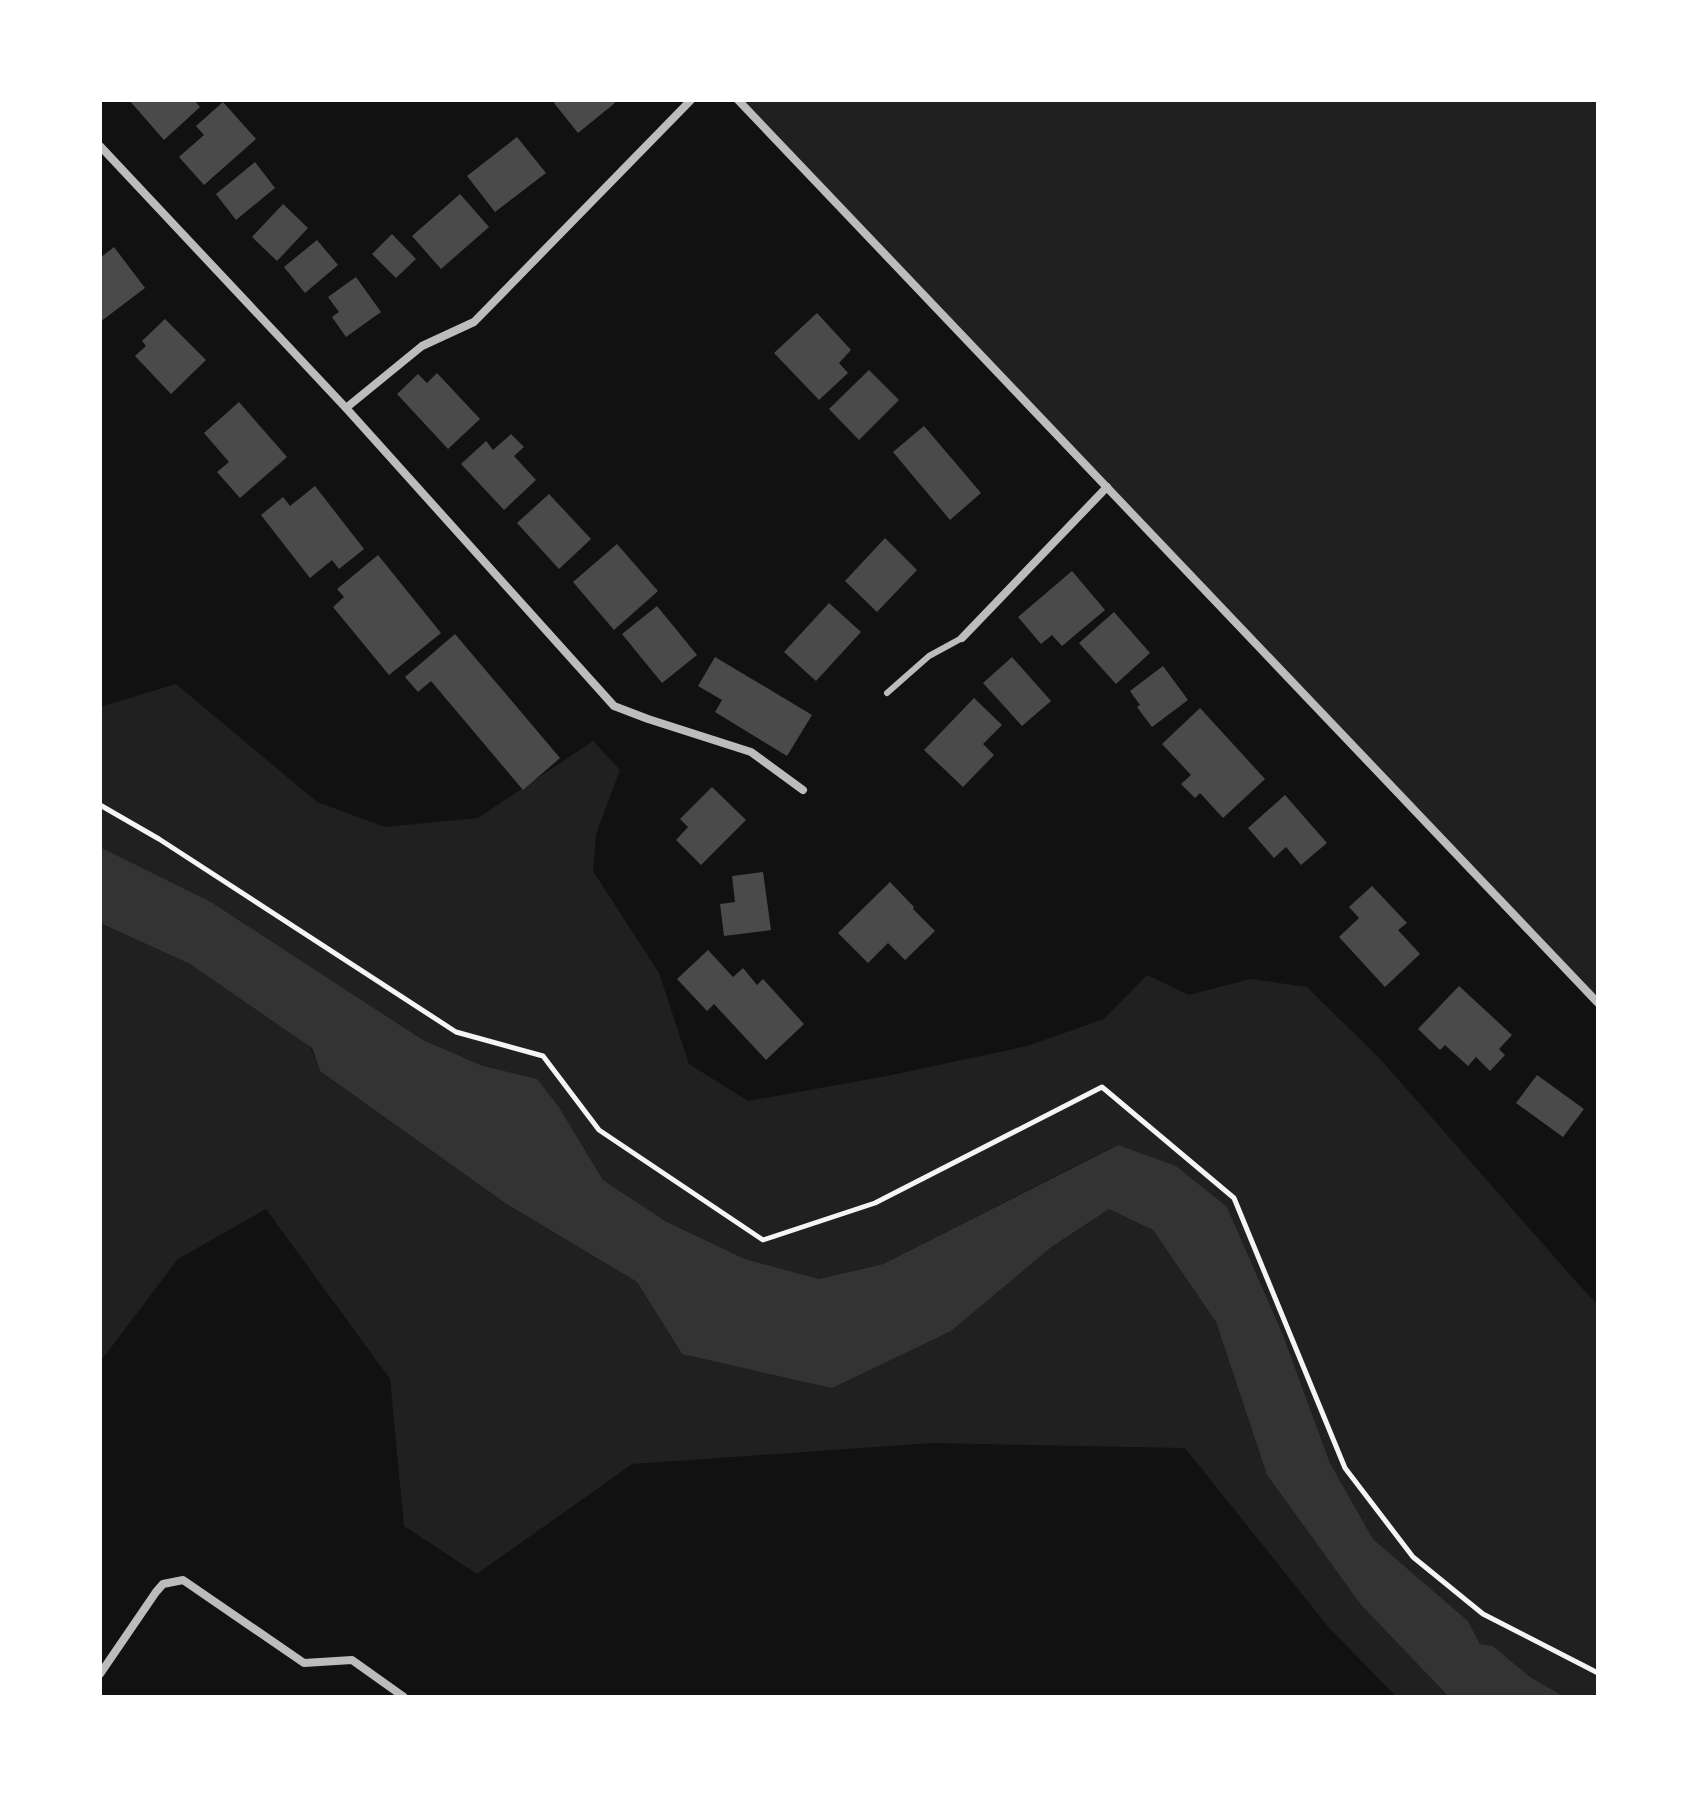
<svg xmlns="http://www.w3.org/2000/svg" width="1698" height="1797" viewBox="0 0 1698 1797" font-family="'Titillium Web',sans-serif">
<style>
.green{fill:#202020}
.water{fill:#333}
.building{fill:#4a4a4a}
.lines{fill:none;stroke-linecap:round;stroke-linejoin:round}
.path{stroke:#f5f5f5;stroke-width:5}
.service{stroke:#bcbcbc;stroke-width:6}
.minor{stroke:#bcbcbc;stroke-width:8}
</style>
<rect width="100%" height="100%" fill="#111"/>
<g class="green">
<polygon points="738,100 1598,100 1598,1003"/>
<polygon points="176,684 317,802 385,827 478,818 593,741 620,770 596,834 593,871 659,973 689,1064 748,1101 887,1076 1027,1046 1104,1019 1147,975 1189,995 1250,979 1307,987 1382,1061 1580,1286 1598,1305 1598,1697 1565,1697 1530,1677 1493,1646 1480,1644 1468,1621 1373,1539 1330,1463 1283,1335 1227,1207 1117,1145 883,1264 819,1279 745,1259 667,1222 603,1180 559,1107 537,1080 483,1066 423,1040 211,902 100,847 100,707"/>
<polygon points="100,923 190,964 310,1046 320,1071 505,1203 637,1282 682,1354 1050,1248 1110,1208 1153,1230 1216,1322 1267,1475 1361,1605 1449,1697 1397,1697 1330,1629 1185,1448 933,1443 632,1464 477,1574 404,1526 390,1379 266,1209 178,1259 100,1362"/>
</g>
<polygon class="water" points="100,847 211,902 423,1040 483,1066 537,1079 559,1107 603,1180 667,1222 745,1259 819,1279 883,1264 1118,1145 1176,1166 1227,1207 1283,1335 1330,1463 1373,1539 1468,1621 1480,1644 1493,1646 1530,1677 1565,1697 1449,1697 1361,1605 1267,1475 1216,1322 1153,1230 1109,1209 1050,1248 951,1331 832,1388 682,1354 637,1282 505,1203 320,1071 312,1048 190,964 100,923"/>
<g class="building">
<polygon points="129,100 194,100 200,107 164,140"/>
<polygon points="558,100 613,100 615,103 578,133 554,103"/>
<polygon points="223,102 256,139 204,185 179,157 204,135 196,126"/>
<polygon points="517,137 546,173 495,212 467,176"/>
<polygon points="255,162 275,188 236,220 216,194"/>
<polygon points="460,194 489,227 441,269 412,236"/>
<polygon points="283,204 308,228 277,261 252,237"/>
<polygon points="392,234 416,259 396,278 372,254"/>
<polygon points="317,240 338,265 305,293 284,267"/>
<polygon points="114,247 145,288 100,322 100,258"/>
<polygon points="356,277 381,312 346,337 332,317 339,312 328,297"/>
<polygon points="817,313 851,350 839,363 848,373 819,400 774,353"/>
<polygon points="165,319 206,360 171,394 135,356 146,346 142,341"/>
<polygon points="869,370 899,400 859,440 829,409"/>
<polygon points="437,373 480,419 448,449 397,394 418,374 427,383"/>
<polygon points="239,402 287,457 240,498 217,472 229,462 204,433"/>
<polygon points="924,426 981,493 950,520 893,452"/>
<polygon points="511,434 524,447 514,456 536,480 504,510 461,464 486,441 493,450"/>
<polygon points="315,486 364,549 339,569 332,560 310,578 261,515 283,497 290,506"/>
<polygon points="549,494 591,539 559,569 517,523"/>
<polygon points="885,538 917,570 877,612 845,581"/>
<polygon points="617,544 658,591 614,630 573,582"/>
<polygon points="378,555 441,633 389,675 333,607 344,597 337,589"/>
<polygon points="1072,571 1105,610 1062,646 1052,635 1041,644 1018,617"/>
<polygon points="829,603 861,632 816,681 784,652"/>
<polygon points="657,606 697,655 662,683 622,634"/>
<polygon points="1114,612 1150,653 1116,684 1079,643"/>
<polygon points="455,634 560,758 523,790 431,681 418,692 405,677"/>
<polygon points="715,657 812,715 787,756 715,712 722,700 698,686"/>
<polygon points="1012,657 1051,701 1022,726 983,683"/>
<polygon points="1163,666 1188,700 1152,727 1137,707 1140,705 1130,691"/>
<polygon points="974,698 1002,725 983,744 994,755 963,787 924,750"/>
<polygon points="1200,708 1265,779 1223,818 1200,793 1195,798 1181,784 1191,775 1162,744"/>
<polygon points="712,787 746,820 701,865 676,840 688,827 680,819"/>
<polygon points="1285,795 1327,843 1301,865 1286,847 1274,858 1248,828"/>
<polygon points="763,872 771,930 724,936 720,904 735,902 732,876"/>
<polygon points="890,882 914,907 913,909 935,931 905,960 888,943 868,963 838,933"/>
<polygon points="1372,886 1407,923 1398,930 1420,954 1385,987 1339,937 1359,918 1349,907"/>
<polygon points="708,950 733,977 743,968 757,985 763,979 804,1024 766,1060 714,1004 707,1011 677,979"/>
<polygon points="1459,986 1512,1035 1499,1049 1505,1055 1490,1071 1476,1057 1468,1066 1445,1045 1440,1050 1418,1029"/>
<polygon points="1537,1075 1584,1109 1563,1137 1516,1103"/>
</g>
<g class="lines">
<polyline class="path" points="100,805 159,839 456,1032 543,1056 599,1130 763,1240 875,1203 1102,1087 1234,1198 1345,1468 1413,1557 1483,1614 1598,1673"/>
<polyline class="service" points="887,693 929,656 962,638"/>
<g class="minor">
<polyline points="738,100 1598,1003"/>
<polyline points="100,146 346,408 614,706 648,719 751,752 803,790"/>
<polyline points="346,408 422,346 474,322 691,100"/>
<polyline points="962,638 1107,487"/>
<polyline points="100,1674 156,1592 163,1584 183,1580 304,1663 352,1660 404,1697"/>
</g>
</g>
<rect width="1698" height="1797" fill="none" stroke="#ffffff" stroke-width="204"/>
</svg>
